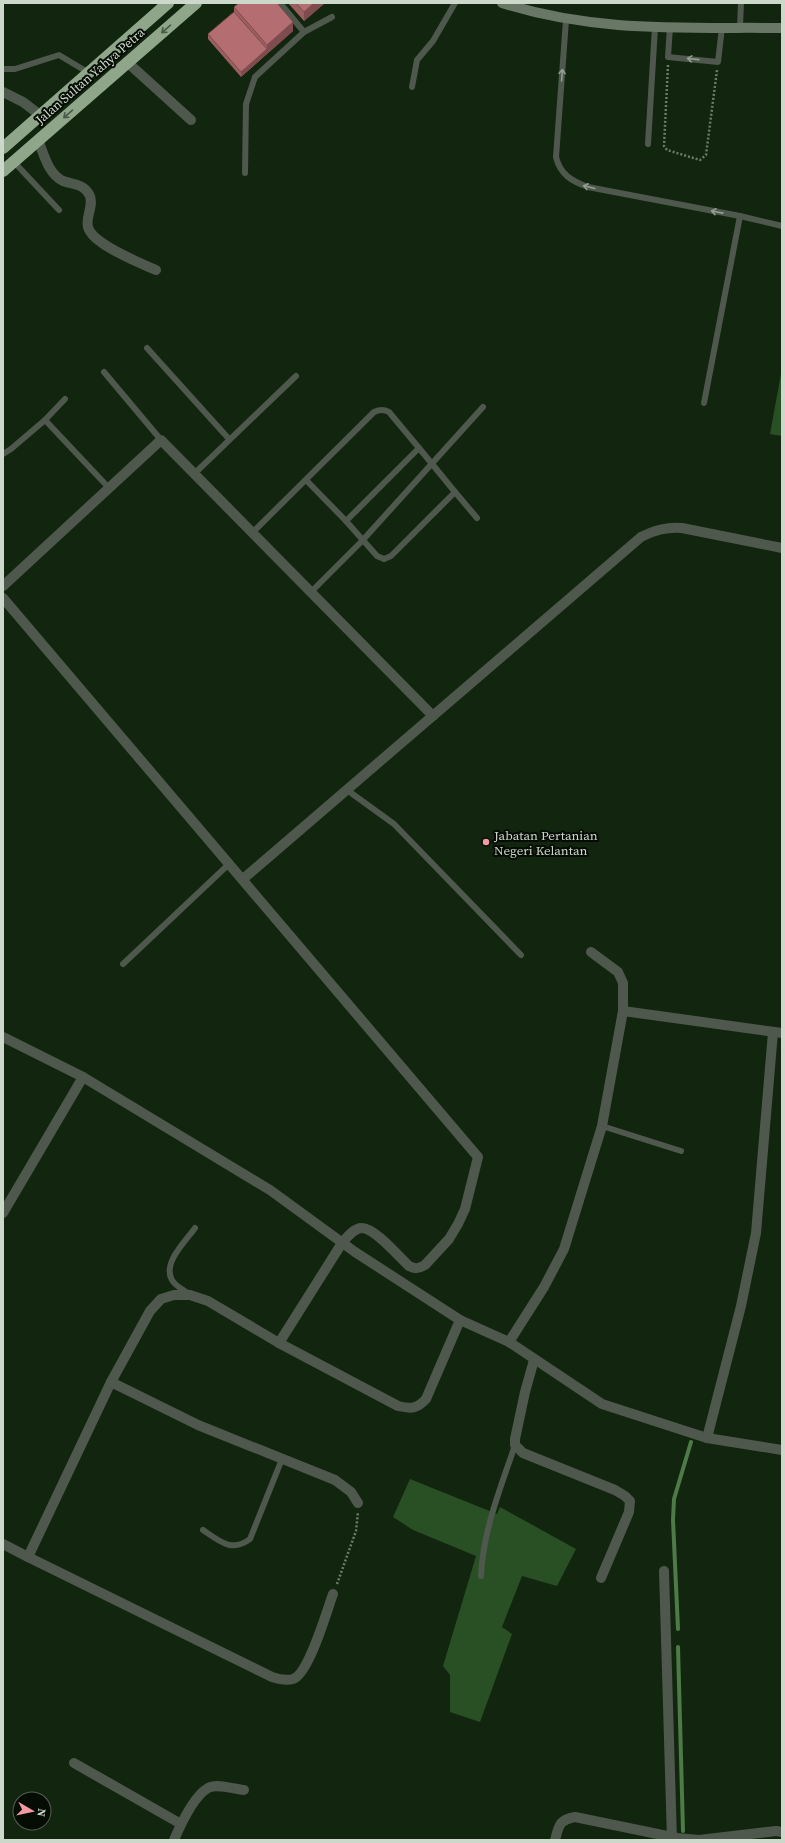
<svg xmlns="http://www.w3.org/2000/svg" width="785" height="1843" viewBox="0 0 785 1843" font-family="'Source Serif 4',serif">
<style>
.green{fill:#294f24}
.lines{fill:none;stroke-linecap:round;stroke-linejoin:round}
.stream{stroke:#4d7a47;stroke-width:4}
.path{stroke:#6c7c6a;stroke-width:2.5;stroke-dasharray:2 2;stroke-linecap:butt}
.lane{stroke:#4e584d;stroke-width:6}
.street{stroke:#4e584d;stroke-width:10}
.secondary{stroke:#697866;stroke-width:10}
.highway{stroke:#8fa68b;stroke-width:12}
.wall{fill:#9b5e61}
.shaded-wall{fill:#7e4c4f}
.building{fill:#b46d71;stroke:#7e4c4f}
.oneway{stroke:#4a5948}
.oneway2{stroke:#939e92}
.poi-dot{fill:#f49aa0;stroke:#050c04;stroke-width:1.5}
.labels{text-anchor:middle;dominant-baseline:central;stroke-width:4;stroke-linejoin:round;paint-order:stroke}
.street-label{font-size:13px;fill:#ccd8ca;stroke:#050c04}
.poi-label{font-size:13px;fill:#ccd8ca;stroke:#050c04;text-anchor:start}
</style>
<rect width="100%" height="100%" fill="#12250f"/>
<g class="green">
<polygon points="782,368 782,436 770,434"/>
<polygon points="410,1479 497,1514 500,1507 576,1549 557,1586 522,1576 502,1627 512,1634 480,1722 450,1712 450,1675 443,1666 476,1556 413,1530 393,1517"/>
</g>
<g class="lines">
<g class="stream">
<polyline points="678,1629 673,1520 674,1499 691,1442"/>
<polyline points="678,1647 683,1831"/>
</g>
<g class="path">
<polyline points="668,65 664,146 667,150 700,160 706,155 717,70"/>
<polyline points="337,1584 356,1531 358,1512"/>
</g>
<g class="lane">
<polyline points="280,3 304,32"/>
<path d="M566 20 556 157C560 174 571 181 588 187L740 216 782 226"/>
<polyline points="670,27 668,57 718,62 722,27"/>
<polyline points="740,27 741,3"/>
<polyline points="3,69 15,69 59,55 89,73"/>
<polyline points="412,87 417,60 433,41 455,3"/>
<polyline points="648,144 655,27"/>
<polyline points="14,162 59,210"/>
<polyline points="245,173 246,104 255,77 304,32 332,17"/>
<polyline points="147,348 229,439"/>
<polyline points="104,372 161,440"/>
<polyline points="704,403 740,216"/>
<polyline points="45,420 65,399"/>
<polyline points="3,454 11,449 45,420 109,488"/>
<polyline points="194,474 296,376"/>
<polyline points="455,492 477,518"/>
<polyline points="346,521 377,556 384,559 391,556 455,492 419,448"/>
<path d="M252 533 374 412C380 409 384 409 389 412L419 448 346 521 306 480"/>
<polyline points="311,592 362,541 483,407"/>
<polyline points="347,790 394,824 521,955"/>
<polyline points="123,964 229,864"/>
<polyline points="602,1126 681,1151"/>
<path d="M189 1294C184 1290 175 1286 172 1280 162 1263 186 1241 195 1228"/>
<path d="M203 1530C219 1541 232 1553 250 1539L282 1459"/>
<path d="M481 1576C483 1530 501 1487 515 1445"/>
</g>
<g class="street">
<polyline points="127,62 191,120"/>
<polyline points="3,92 23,102 40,115"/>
<path d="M38 140C44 154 48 174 63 181 73 185 82 183 89 194 95 204 85 217 88 227 92 244 140 263 156 270"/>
<polyline points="3,586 161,440 433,716"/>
<path d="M3 598 478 1157 465 1209 458 1224 449 1239 425 1265C418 1269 415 1269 409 1266 399 1257 375 1228 362 1228 354 1228 347 1237 342 1243L279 1343"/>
<path d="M243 879 641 537C655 530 666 527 682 528L782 548"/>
<polyline points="623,1011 782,1033"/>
<polyline points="3,1037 83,1077 270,1190 355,1252 460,1320 509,1342 602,1404 707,1438 782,1450"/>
<polyline points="3,1213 83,1077"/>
<polyline points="509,1342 544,1287 564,1249 602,1126 623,1011 623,983 618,972 591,952"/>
<polyline points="534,1360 525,1392 515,1439 515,1445 523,1453 615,1490 625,1496 630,1501 629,1512 601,1578"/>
<polyline points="111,1382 198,1425 335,1480 351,1492 358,1503"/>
<polyline points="707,1438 741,1306 756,1233 773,1032"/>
<path d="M3 1544 28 1557 111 1382 150 1311 161 1299 174 1295H190L208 1301 279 1343 398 1406C411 1409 417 1409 426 1399L460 1320"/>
<path d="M28 1557 272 1677C278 1679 286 1681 293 1679 309 1674 327 1610 333 1594"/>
<polyline points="664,1571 672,1840"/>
<polyline points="74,1763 181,1824"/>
<path d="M174 1840C180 1826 194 1796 208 1788 217 1783 234 1789 244 1790"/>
<path d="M555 1840C559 1825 559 1820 575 1817L677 1838 699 1840 776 1831 782 1832"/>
</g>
<path class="secondary" d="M502 3C596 33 685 27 782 28"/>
<g class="highway">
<polyline points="3,148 168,3"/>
<polyline points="3,171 196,3"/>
</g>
</g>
<g class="wall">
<polygon points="288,3 325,3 304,21"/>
<polygon points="234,7 293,31 241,77 208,39 208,34 234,12"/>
</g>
<g class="shaded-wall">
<polygon points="314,3 325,3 304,21 304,12"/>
<polygon points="293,22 293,31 241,77 241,72 267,49 267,45"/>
</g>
<g class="building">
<polygon points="239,3 277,3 293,22 267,45 234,7"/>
<polygon points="296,3 314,3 304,12"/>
<polygon points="234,12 267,49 241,72 208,34"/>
</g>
<defs><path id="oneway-shaft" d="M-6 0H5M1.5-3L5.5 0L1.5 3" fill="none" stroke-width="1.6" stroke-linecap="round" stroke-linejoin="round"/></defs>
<g class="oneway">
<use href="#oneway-shaft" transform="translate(166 29) rotate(139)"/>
<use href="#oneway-shaft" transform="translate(68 114) rotate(139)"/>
</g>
<g class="oneway2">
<use href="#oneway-shaft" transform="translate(693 59) rotate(-174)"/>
<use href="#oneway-shaft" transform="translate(562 75) rotate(-86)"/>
<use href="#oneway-shaft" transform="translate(589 187) rotate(-166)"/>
<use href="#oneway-shaft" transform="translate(717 212) rotate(-169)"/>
</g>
<circle class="poi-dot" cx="486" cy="842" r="4"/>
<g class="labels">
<g class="street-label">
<text transform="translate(90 76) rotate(-41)">Jalan Sultan Yahya Petra</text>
</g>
<g class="poi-label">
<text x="494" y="835">Jabatan Pertanian<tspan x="494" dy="15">Negeri Kelantan</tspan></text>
</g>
</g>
<rect width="785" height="1843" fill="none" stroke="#ccd8ca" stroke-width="8"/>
<g transform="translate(32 1811) rotate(99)"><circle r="19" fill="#050c04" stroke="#555e53"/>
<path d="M0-3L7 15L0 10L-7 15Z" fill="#f49aa0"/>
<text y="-6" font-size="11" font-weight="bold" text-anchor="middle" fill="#ccd8ca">N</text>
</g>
</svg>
